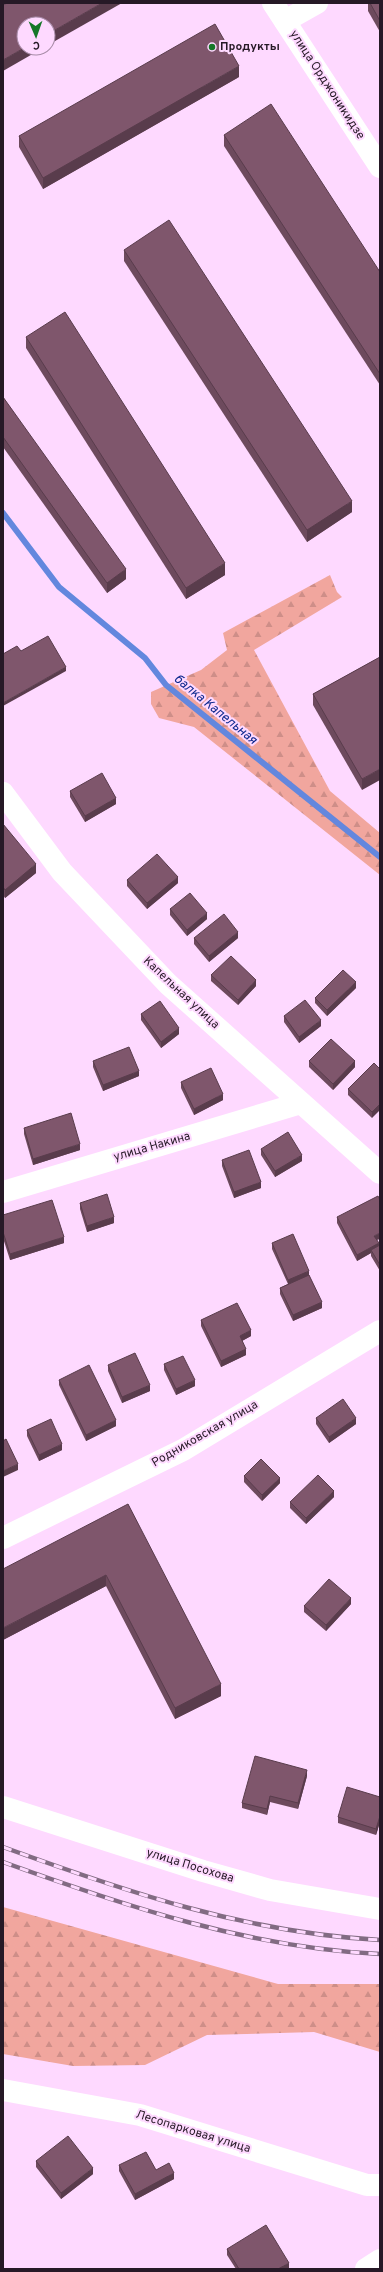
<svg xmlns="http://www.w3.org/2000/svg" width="383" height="2272" viewBox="0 0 383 2272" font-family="Overpass,sans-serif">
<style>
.forest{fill:url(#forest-firs)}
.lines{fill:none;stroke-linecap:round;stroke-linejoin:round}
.stream{stroke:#6387de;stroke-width:6}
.street{stroke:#fff;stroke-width:22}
.secondary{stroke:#fff;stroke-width:22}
.rail-casing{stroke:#826b83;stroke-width:4.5}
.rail{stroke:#fed9ff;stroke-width:3;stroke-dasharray:9;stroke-linecap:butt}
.wall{fill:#6d4a5d}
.shaded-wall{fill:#593c4c}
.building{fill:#7f566c;stroke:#593c4c}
.poi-dot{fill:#167728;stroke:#fed9ff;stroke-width:1.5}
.labels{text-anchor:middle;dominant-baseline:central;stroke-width:4;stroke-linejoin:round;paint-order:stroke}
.poi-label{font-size:12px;font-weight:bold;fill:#261926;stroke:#fed9ff;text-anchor:start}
.street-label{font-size:12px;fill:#261926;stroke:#fed9ff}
.water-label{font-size:13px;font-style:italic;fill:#0f2a8e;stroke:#fed9ff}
</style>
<defs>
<pattern id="forest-firs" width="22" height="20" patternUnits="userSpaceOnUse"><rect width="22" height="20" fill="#f1a69e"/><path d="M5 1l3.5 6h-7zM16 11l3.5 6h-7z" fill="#ce8e88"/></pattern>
</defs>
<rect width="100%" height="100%" fill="#fed9ff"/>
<g class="forest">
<polygon points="330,575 337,592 342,597 254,650 330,791 380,833 380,875 194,727 159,718 151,704 151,692 201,670 227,650 223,633"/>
<polygon points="3,1907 278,1984 380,1984 380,2052 314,2032 207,2035 145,2065 73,2066 3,2054"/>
</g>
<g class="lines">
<polyline class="stream" points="3,513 59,587 145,658 166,685 380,857"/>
<g class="street">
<polyline points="285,21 317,3"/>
<polyline points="3,793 62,872 168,984 380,1173"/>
<polyline points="3,1192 301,1103"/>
<polyline points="3,1538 183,1450 380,1331"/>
<polyline points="3,1807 203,1871 270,1890 380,1909"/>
<polyline points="3,2090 140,2115 367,2185 380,2185"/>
<polyline points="366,2269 380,2260"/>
</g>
<polyline class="secondary" points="273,3 380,167"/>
<defs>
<g id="rail">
<path d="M3 1847C127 1892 247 1933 380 1940"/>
<path d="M3 1862C125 1906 250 1948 380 1954"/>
</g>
</defs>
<use href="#rail" class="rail-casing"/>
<use href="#rail" class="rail"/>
</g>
<g class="wall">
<polygon points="368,3 380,3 380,32 368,11"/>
<polygon points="239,77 43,189 19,147 19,136"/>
<polygon points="224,135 380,272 380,385 224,146"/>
<polygon points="124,250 352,512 307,542 124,261"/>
<polygon points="26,337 225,575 186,599 26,348"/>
<polygon points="3,397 126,579 107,593 3,447"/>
<polygon points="380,657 362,790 313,705 313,694"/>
<polygon points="70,791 116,804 85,822 70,797"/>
<polygon points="3,824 36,873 5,898 3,895"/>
<polygon points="127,880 178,883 147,909 127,886"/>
<polygon points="170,909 207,919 187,936 170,915"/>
<polygon points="194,938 238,938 209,962 194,944"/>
<polygon points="211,975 256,986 238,1005 211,981"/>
<polygon points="356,988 327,1016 315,1003 315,998"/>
<polygon points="141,1014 179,1034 161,1048 141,1020"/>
<polygon points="284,1016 321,1026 299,1043 284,1022"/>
<polygon points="93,1061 139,1076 103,1091 93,1067"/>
<polygon points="309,1061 355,1067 333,1090 309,1067"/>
<polygon points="374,1063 372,1118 348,1095 348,1089"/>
<polygon points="181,1082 223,1100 194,1115 181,1088"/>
<polygon points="24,1128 80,1150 33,1165 24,1134"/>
<polygon points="261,1149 302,1161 275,1177 261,1155"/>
<polygon points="222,1160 261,1188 234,1198 222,1166"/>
<polygon points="80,1203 114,1223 87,1232 80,1209"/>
<polygon points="3,1215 64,1243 10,1260 3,1238"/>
<polygon points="337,1217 377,1240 379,1246 380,1245 380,1271 371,1256 371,1253 357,1261 337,1223"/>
<polygon points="272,1243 309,1275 322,1308 293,1321 280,1294 280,1288 288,1284 272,1249"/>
<polygon points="201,1320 251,1336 242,1341 246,1355 221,1367 201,1326"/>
<polygon points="164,1364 195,1386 176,1395 164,1370"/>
<polygon points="108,1365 150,1391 122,1403 108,1371"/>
<polygon points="59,1380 116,1426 86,1441 59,1385"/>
<polygon points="316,1418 356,1424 329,1443 316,1424"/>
<polygon points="27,1430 62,1450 39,1461 27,1436"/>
<polygon points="244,1476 280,1483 262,1501 244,1482"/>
<polygon points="334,1497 306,1524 290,1508 290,1502"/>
<polygon points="128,1504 221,1696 175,1719 106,1586 3,1640"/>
<polygon points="351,1604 326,1631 304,1612 304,1606"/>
<polygon points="307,1776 298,1809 270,1802 267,1815 242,1808 242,1803"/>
<polygon points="380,1797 380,1822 376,1835 338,1823 338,1817"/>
<polygon points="36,2161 93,2174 61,2199 36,2167"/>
<polygon points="119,2165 156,2170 174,2179 135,2200 119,2171"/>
<polygon points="227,2249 289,2268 288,2269 236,2269 227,2255"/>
</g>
<g class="shaded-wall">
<polygon points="102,3 122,3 48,45 48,34"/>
<polygon points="24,48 43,48 3,71 3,60"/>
<polygon points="239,66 239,77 43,189 43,178"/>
<polygon points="352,501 352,512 307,542 307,530"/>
<polygon points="225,563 225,575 186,599 186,588"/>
<polygon points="126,569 126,579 107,593 107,583"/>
<polygon points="66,667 66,671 3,706 3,703"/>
<polygon points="380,769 380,780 362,790 362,779"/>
<polygon points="116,798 116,804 85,822 85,816"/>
<polygon points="36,864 36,873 5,898 5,890"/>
<polygon points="178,877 178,883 147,909 147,903"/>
<polygon points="207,913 207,919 187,936 187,930"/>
<polygon points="238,932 238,938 209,962 209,956"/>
<polygon points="256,980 256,986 238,1005 238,1000"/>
<polygon points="356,982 356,988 327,1016 327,1010"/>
<polygon points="321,1020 321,1026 299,1043 299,1037"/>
<polygon points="179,1028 179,1034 161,1048 161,1042"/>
<polygon points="355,1061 355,1067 333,1090 333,1084"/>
<polygon points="139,1071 139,1076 103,1091 103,1085"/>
<polygon points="223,1094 223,1100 194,1115 194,1109"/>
<polygon points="380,1104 380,1110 372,1118 372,1112"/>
<polygon points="80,1144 80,1150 33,1165 33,1159"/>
<polygon points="302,1155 302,1161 275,1177 275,1171"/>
<polygon points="261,1182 261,1188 234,1198 234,1192"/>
<polygon points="114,1217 114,1223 87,1232 87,1226"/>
<polygon points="380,1233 380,1239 374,1241 374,1236"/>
<polygon points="64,1237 64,1243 10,1260 10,1254"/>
<polygon points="379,1243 379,1249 371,1250 371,1253 357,1261 357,1255"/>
<polygon points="309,1271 309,1277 288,1286 288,1280"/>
<polygon points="322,1302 322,1308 293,1321 293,1315"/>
<polygon points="251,1330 251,1336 240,1342 240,1336"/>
<polygon points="246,1349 246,1355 221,1367 221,1361"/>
<polygon points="195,1380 195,1386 176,1395 176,1389"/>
<polygon points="150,1385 150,1391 122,1403 122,1397"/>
<polygon points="356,1418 356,1424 329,1443 329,1437"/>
<polygon points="116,1420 116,1426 86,1441 86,1435"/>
<polygon points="62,1444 62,1450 39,1461 39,1455"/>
<polygon points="18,1464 18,1470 3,1477 3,1471"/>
<polygon points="280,1478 280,1483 262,1501 262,1495"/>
<polygon points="334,1491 334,1497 306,1524 306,1518"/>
<polygon points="106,1575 106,1586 3,1640 3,1628"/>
<polygon points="351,1598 351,1604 326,1631 326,1625"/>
<polygon points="221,1684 221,1696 175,1719 175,1708"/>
<polygon points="307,1770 307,1776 298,1809 298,1803"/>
<polygon points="270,1796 270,1802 267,1815 267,1809"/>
<polygon points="380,1816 380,1822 376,1835 376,1829"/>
<polygon points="93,2168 93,2174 61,2199 61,2193"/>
<polygon points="174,2173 174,2179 135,2200 135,2194"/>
<polygon points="289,2263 289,2268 278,2269"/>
</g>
<g class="building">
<polygon points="7,3 102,3 48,34 48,24 24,24 24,48 3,60 3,5"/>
<polygon points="370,3 380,3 380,21"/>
<polygon points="215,24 239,66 43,178 19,136"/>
<polygon points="271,104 380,272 380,374 224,135"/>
<polygon points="169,220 352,501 307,530 124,250"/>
<polygon points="65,312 225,563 186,588 26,337"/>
<polygon points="3,397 126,569 107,583 3,437"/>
<polygon points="48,636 66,667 3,703 3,654 17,646 21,651"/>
<polygon points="380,657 380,769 362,779 313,694"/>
<polygon points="102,773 116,798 85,816 70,791"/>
<polygon points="3,824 36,864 5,890 3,887"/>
<polygon points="157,854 178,877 147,903 127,880"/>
<polygon points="190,893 207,913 187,930 170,909"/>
<polygon points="224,914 238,932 209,956 194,938"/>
<polygon points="231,956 256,980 238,1000 211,975"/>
<polygon points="343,970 356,982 327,1010 315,998"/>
<polygon points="305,1000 321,1020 299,1037 284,1016"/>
<polygon points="160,1001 179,1028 161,1042 141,1014"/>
<polygon points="331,1039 355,1061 333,1084 309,1061"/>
<polygon points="129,1047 139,1071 103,1085 93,1061"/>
<polygon points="374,1063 380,1069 380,1104 372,1112 348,1089"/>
<polygon points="211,1068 223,1094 194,1109 181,1082"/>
<polygon points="71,1113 80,1144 33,1159 24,1128"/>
<polygon points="288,1132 302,1155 275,1171 261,1149"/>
<polygon points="249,1150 261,1182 234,1192 222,1160"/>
<polygon points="107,1194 114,1217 87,1226 80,1203"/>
<polygon points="378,1196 380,1200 380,1233 374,1236 379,1243 357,1255 337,1217"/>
<polygon points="52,1200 64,1237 10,1254 3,1232 3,1215"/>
<polygon points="293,1234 309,1271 288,1280 272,1243"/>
<polygon points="380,1245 380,1265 371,1250"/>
<polygon points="309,1275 322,1302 293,1315 280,1288"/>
<polygon points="237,1303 251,1330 240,1336 246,1349 221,1361 201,1320"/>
<polygon points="135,1353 150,1385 122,1397 108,1365"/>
<polygon points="183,1356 195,1380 176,1389 164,1364"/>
<polygon points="89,1365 116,1420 86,1435 59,1380"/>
<polygon points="343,1399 356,1418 329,1437 316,1418"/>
<polygon points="51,1419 62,1444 39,1455 27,1430"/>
<polygon points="6,1439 18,1464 3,1471 3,1441"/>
<polygon points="261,1459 280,1478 262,1495 244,1476"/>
<polygon points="318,1475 334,1491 306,1518 290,1502"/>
<polygon points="128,1504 221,1684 175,1708 106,1575 3,1628 3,1569"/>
<polygon points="329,1579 351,1598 326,1625 304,1606"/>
<polygon points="255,1756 307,1770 298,1803 270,1796 267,1809 242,1803"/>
<polygon points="347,1787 380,1797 380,1816 376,1829 338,1817"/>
<polygon points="68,2136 93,2168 61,2193 36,2161"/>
<polygon points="146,2152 156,2170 169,2163 174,2173 135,2194 119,2165"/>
<polygon points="266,2225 289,2263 278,2269 239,2269 227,2249"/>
</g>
<circle class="poi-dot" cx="212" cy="47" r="4"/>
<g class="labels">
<g class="poi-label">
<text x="220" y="47">Продукты</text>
</g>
<g class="street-label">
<text transform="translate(327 85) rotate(57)">улица Орджоникидзе</text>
<text transform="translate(181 993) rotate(43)">Капельная улица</text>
<text transform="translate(152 1147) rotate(-16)">улица Накина</text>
<text transform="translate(205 1434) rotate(-30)">Родниковская улица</text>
<text transform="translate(190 1866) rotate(17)">улица Посохова</text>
<text transform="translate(193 2132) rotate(17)">Лесопарковая улица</text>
</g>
<g class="water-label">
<text transform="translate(215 710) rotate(39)">балка Капельная</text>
</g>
</g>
<rect width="383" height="2272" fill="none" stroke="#261926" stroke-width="8"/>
<g transform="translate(36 36) rotate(178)"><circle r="19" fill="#fed9ff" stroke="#a88ca8"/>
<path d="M0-3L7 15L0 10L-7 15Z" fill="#167728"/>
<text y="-6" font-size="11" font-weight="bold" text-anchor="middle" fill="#261926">С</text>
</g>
</svg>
